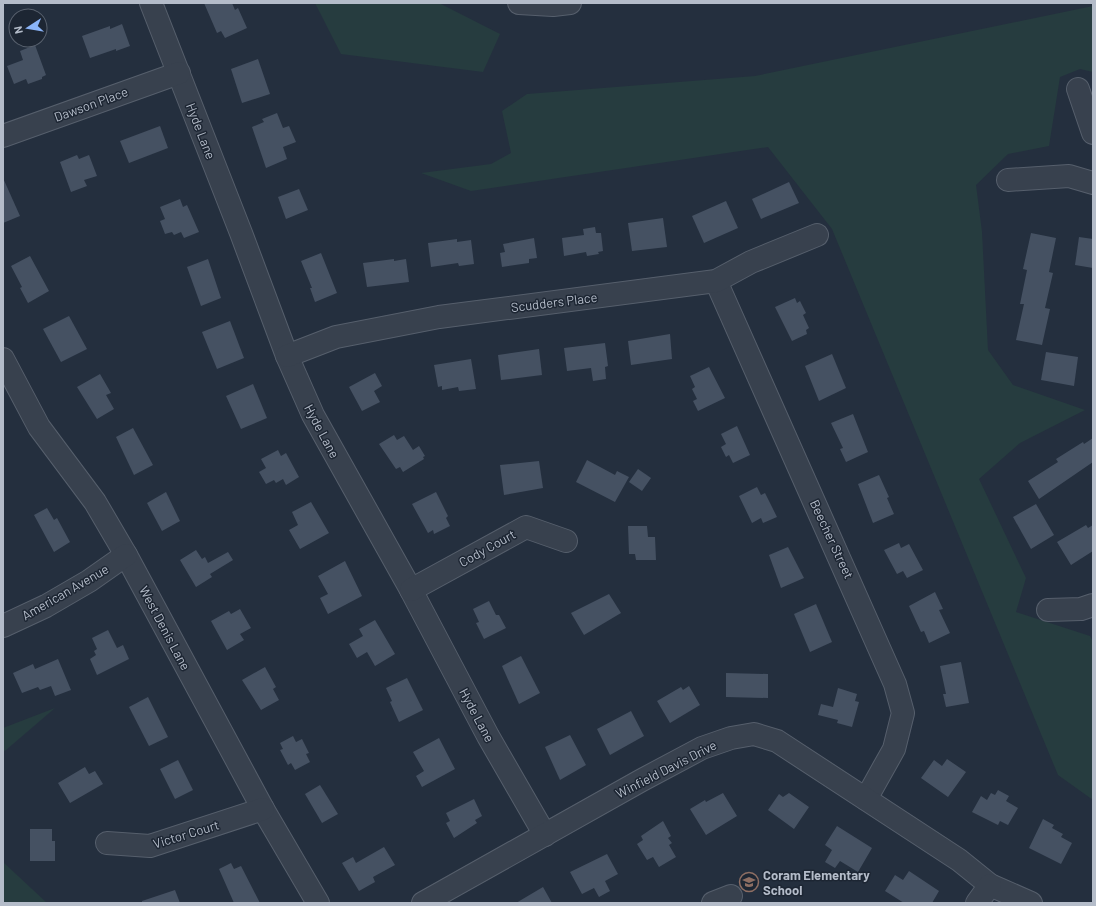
<svg xmlns="http://www.w3.org/2000/svg" width="1096" height="906" viewBox="0 0 1096 906" font-family="Barlow,sans-serif">
<style>
.green{fill:#263c3f}
.building{fill:#455162}
.lines{fill:none;stroke-linecap:round;stroke-linejoin:round}
.minor-casing{stroke:#565f6c;stroke-width:24}
.minor{stroke:#38414e;stroke-width:22}
.labels{text-anchor:middle;dominant-baseline:central;stroke-width:3;stroke-linejoin:round;paint-order:stroke}
.street-label{font-size:13px;fill:#b4bcc9;stroke:#1d2633}
.poi-label{font-size:13px;font-weight:bold;fill:#b4bcc9;stroke:#1d2633;text-anchor:start}
</style>
<rect width="100%" height="100%" fill="#242f3e"/>
<g class="green">
<polygon points="315,3 439,3 500,34 483,72 341,54"/>
<polygon points="1093,6 1093,72 1080,69 1060,77 1049,146 1008,154 976,185 982,232 988,350 1013,385 1085,410 1020,443 979,479 1026,578 1016,612 1090,636 1093,642 1093,800 1058,775 832,229 768,147 471,191 421,173 491,164 511,153 502,111 527,94 755,76"/>
<polygon points="55,708 6,750 3,752 3,728"/>
<polygon points="3,862 47,903 3,903"/>
</g>
<g class="building">
<polygon points="204,3 232,3 235,10 238,8 247,28 225,38 221,31 217,33"/>
<polygon points="122,24 130,46 116,51 116,49 90,58 82,36 110,26 110,29"/>
<polygon points="35,45 46,75 42,77 42,79 28,84 26,79 14,84 7,66 23,60 20,51"/>
<polygon points="258,59 270,94 242,103 231,69"/>
<polygon points="277,113 283,128 289,126 296,142 283,147 287,159 266,168 252,127 264,122 262,119"/>
<polygon points="160,126 168,148 129,163 120,141"/>
<polygon points="77,155 79,159 89,155 97,176 84,180 87,186 71,192 60,162"/>
<polygon points="3,178 20,216 3,223"/>
<polygon points="789,182 799,203 761,219 752,199"/>
<polygon points="299,189 308,210 286,219 278,197"/>
<polygon points="180,199 183,207 187,205 199,232 184,238 181,232 174,235 172,232 165,234 160,221 165,219 160,207"/>
<polygon points="726,201 738,228 704,243 692,216"/>
<polygon points="663,218 667,247 632,251 628,223"/>
<polygon points="595,227 596,233 601,233 603,251 598,252 599,254 587,256 586,252 564,256 562,238 584,235 583,229"/>
<polygon points="1031,233 1056,238 1049,272 1053,273 1045,308 1050,309 1042,345 1016,340 1024,304 1020,304 1027,270 1023,269"/>
<polygon points="1079,237 1093,239 1093,268 1075,265"/>
<polygon points="534,238 537,258 529,259 529,263 502,267 500,253 505,252 503,244"/>
<polygon points="457,239 457,242 471,240 474,264 459,266 458,263 431,267 428,243"/>
<polygon points="321,253 337,293 315,302 310,288 312,288 301,261"/>
<polygon points="30,256 49,291 28,303 20,288 22,287 11,266"/>
<polygon points="208,259 221,298 201,306 187,267"/>
<polygon points="394,259 394,261 406,259 409,282 367,287 363,263"/>
<polygon points="795,298 797,303 800,301 806,313 803,315 809,328 806,330 807,334 792,341 775,307"/>
<polygon points="69,316 87,349 61,362 43,329"/>
<polygon points="230,321 244,358 217,369 202,332"/>
<polygon points="670,334 672,359 631,365 628,341"/>
<polygon points="605,343 608,366 605,367 606,379 593,381 591,368 567,371 564,348"/>
<polygon points="539,349 542,375 501,380 498,355"/>
<polygon points="1046,352 1078,357 1074,386 1041,380"/>
<polygon points="832,354 846,388 819,401 805,366"/>
<polygon points="471,359 476,389 459,391 458,387 442,390 442,386 438,387 434,365"/>
<polygon points="709,367 725,398 698,411 693,401 697,399 692,389 695,387 690,376"/>
<polygon points="375,373 382,386 374,391 380,402 362,411 349,387"/>
<polygon points="100,374 111,393 106,395 114,409 97,419 77,387"/>
<polygon points="253,384 267,418 241,429 226,396"/>
<polygon points="853,414 868,452 846,462 840,449 843,448 831,423"/>
<polygon points="737,426 750,455 733,463 729,455 726,457 721,447 726,444 721,434"/>
<polygon points="133,428 153,465 134,475 116,437"/>
<polygon points="394,435 397,440 404,436 413,450 419,446 425,456 423,457 424,459 403,472 400,467 396,469 379,444"/>
<polygon points="1093,438 1093,462 1039,499 1028,481 1058,462 1056,459 1083,442 1084,444"/>
<polygon points="278,450 281,456 286,453 299,477 286,485 283,479 276,483 274,480 266,484 259,472 266,468 261,459"/>
<polygon points="587,460 615,475 617,471 629,477 615,502 576,482"/>
<polygon points="539,461 543,488 504,495 500,465"/>
<polygon points="638,469 651,478 642,491 629,482"/>
<polygon points="879,475 889,497 887,498 894,514 873,523 858,484"/>
<polygon points="757,487 761,495 765,493 777,517 763,523 761,518 752,523 739,496"/>
<polygon points="166,492 180,521 162,531 147,503"/>
<polygon points="436,492 448,516 446,518 450,526 434,534 433,530 428,533 412,504"/>
<polygon points="311,502 329,533 300,549 289,530 298,525 292,512"/>
<polygon points="1036,504 1054,535 1031,549 1013,517"/>
<polygon points="47,508 54,520 57,518 70,542 54,552 34,515"/>
<polygon points="1086,525 1088,528 1093,525 1093,551 1071,565 1057,542"/>
<polygon points="628,526 647,526 648,537 655,537 656,560 636,560 635,554 629,554"/>
<polygon points="899,543 901,548 909,544 923,570 907,578 903,571 897,574 884,550"/>
<polygon points="788,547 804,578 781,588 769,555"/>
<polygon points="196,550 202,559 205,557 208,563 228,552 233,560 210,574 212,577 196,587 180,560"/>
<polygon points="345,561 362,596 328,614 320,598 328,594 318,576"/>
<polygon points="935,592 943,609 939,610 950,633 929,643 924,631 921,632 909,606"/>
<polygon points="609,594 621,613 584,635 571,613"/>
<polygon points="489,601 496,615 499,615 506,628 484,639 476,623 479,622 473,609"/>
<polygon points="816,604 832,642 810,652 794,614"/>
<polygon points="240,609 251,628 240,634 244,640 227,650 211,621 229,611 231,614"/>
<polygon points="375,620 395,654 375,666 367,652 357,658 349,644 363,636 359,629"/>
<polygon points="108,630 117,648 123,645 129,659 97,675 90,659 96,655 94,651 97,649 92,638"/>
<polygon points="521,656 540,693 519,704 502,666"/>
<polygon points="58,659 71,690 55,696 51,686 40,690 38,687 22,693 13,673 33,664 35,669"/>
<polygon points="961,662 969,703 946,707 943,694 946,694 940,666"/>
<polygon points="265,667 276,687 273,689 279,700 261,710 242,680"/>
<polygon points="726,673 768,674 768,698 726,697"/>
<polygon points="407,678 423,710 399,722 390,702 392,701 386,688"/>
<polygon points="689,686 700,705 670,723 657,701 681,687 683,690"/>
<polygon points="838,688 857,694 855,701 859,702 852,727 837,723 838,720 818,715 821,704 833,707"/>
<polygon points="148,697 168,737 149,746 129,707"/>
<polygon points="631,711 644,736 610,755 597,729"/>
<polygon points="570,735 586,765 560,780 545,747"/>
<polygon points="293,736 296,742 302,739 309,753 306,754 310,762 295,770 291,763 288,765 280,750 283,749 280,743"/>
<polygon points="439,738 455,769 422,787 416,776 424,771 413,752"/>
<polygon points="947,759 966,772 948,797 921,778 934,760 942,766"/>
<polygon points="178,760 193,790 175,799 160,769"/>
<polygon points="85,767 89,774 95,771 103,784 70,803 58,783"/>
<polygon points="320,785 338,814 322,823 305,794"/>
<polygon points="998,790 1009,796 1006,801 1018,808 1008,825 1000,821 998,825 972,812 981,796 987,800 991,793 995,795"/>
<polygon points="723,793 737,816 706,835 690,809 705,800 706,802"/>
<polygon points="789,793 809,807 794,829 768,810 779,794 783,797"/>
<polygon points="474,799 482,816 475,820 477,823 454,838 446,823 450,821 446,813"/>
<polygon points="1043,819 1054,825 1052,828 1063,834 1061,837 1072,843 1061,864 1029,848"/>
<polygon points="663,821 671,836 668,838 672,843 669,845 676,857 659,867 653,857 647,860 637,844 643,840 641,836"/>
<polygon points="837,826 872,848 858,872 840,861 835,868 825,862 832,850 825,845"/>
<polygon points="30,829 52,829 52,841 55,841 55,861 30,861"/>
<polygon points="384,847 395,865 373,877 375,882 359,891 342,863 353,857 356,863"/>
<polygon points="607,854 618,874 605,881 610,891 599,897 594,888 582,894 570,872"/>
<polygon points="231,863 234,869 241,866 260,903 234,903 219,869"/>
<polygon points="909,871 939,891 932,903 904,903 885,891 895,875 903,880"/>
<polygon points="543,887 552,903 516,903"/>
<polygon points="175,890 180,903 142,903 142,901"/>
</g>
<g class="lines">
<defs>
<g id="minor">
<polyline points="151,3 241,233 287,356 313,415 411,590 488,736 545,835"/>
<polyline points="519,3 553,5 570,3"/>
<polyline points="1078,89 1093,133"/>
<polyline points="3,136 179,73"/>
<polyline points="1008,180 1069,176 1093,183"/>
<polyline points="716,281 895,684 903,713 894,749 866,799"/>
<polyline points="287,356 336,337 439,317 716,281 751,262 817,235"/>
<polyline points="3,359 39,427 95,502 126,555 263,809 318,903"/>
<polyline points="411,590 526,527 566,541"/>
<polyline points="1048,610 1081,609 1093,605"/>
<polyline points="3,626 46,606 89,581 126,555"/>
<polyline points="107,843 150,846 263,809"/>
<polyline points="423,903 642,780 702,748 731,738 754,734 777,741 959,860 990,885 1031,903"/>
<polyline points="713,903 731,896"/>
<polyline points="977,903 990,885"/>
</g>
</defs>
<use href="#minor" class="minor-casing"/>
<use href="#minor" class="minor"/>
</g>
<defs>
<symbol id="school-ring" viewBox="-11 -11 22 22"><circle r="9.5" fill="#1d2633" stroke="#8d6e63" stroke-width="1.5"/><path d="M0-5L7-2L0 1L-7-2ZM-4 1L0 2.5L4 1V4Q0 6-4 4Z" fill="#8d6e63"/></symbol>
</defs>
<g fill-rule="evenodd">
<use href="#school-ring" x="738" y="871" width="22" height="22"/>
</g>
<g class="labels">
<g class="street-label">
<text transform="translate(91 104) rotate(-20)">Dawson Place</text>
<text transform="translate(201 131) rotate(69)">Hyde Lane</text>
<text transform="translate(554 302) rotate(-7)">Scudders Place</text>
<text transform="translate(322 431) rotate(62)">Hyde Lane</text>
<text transform="translate(832 539) rotate(65)">Beecher Street</text>
<text transform="translate(487 548) rotate(-29)">Cody Court</text>
<text transform="translate(65 592) rotate(-30)">American Avenue</text>
<text transform="translate(165 628) rotate(62)">West Denis Lane</text>
<text transform="translate(477 715) rotate(62)">Hyde Lane</text>
<text transform="translate(666 769) rotate(-27)">Winfield Davis Drive</text>
<text transform="translate(186 834) rotate(-17)">Victor Court</text>
</g>
<g class="poi-label">
<text x="763" y="875">Coram Elementary<tspan x="763" dy="15">School</tspan></text>
</g>
</g>
<rect width="1096" height="906" fill="none" stroke="#b4bcc9" stroke-width="8"/>
<g transform="translate(28 28) rotate(258)"><circle r="19" fill="#1d2633" stroke="#59626f"/>
<path d="M0-3L7 15L0 10L-7 15Z" fill="#8ab4f8"/>
<text y="-6" font-size="11" font-weight="bold" text-anchor="middle" fill="#b4bcc9">N</text>
</g>
</svg>
